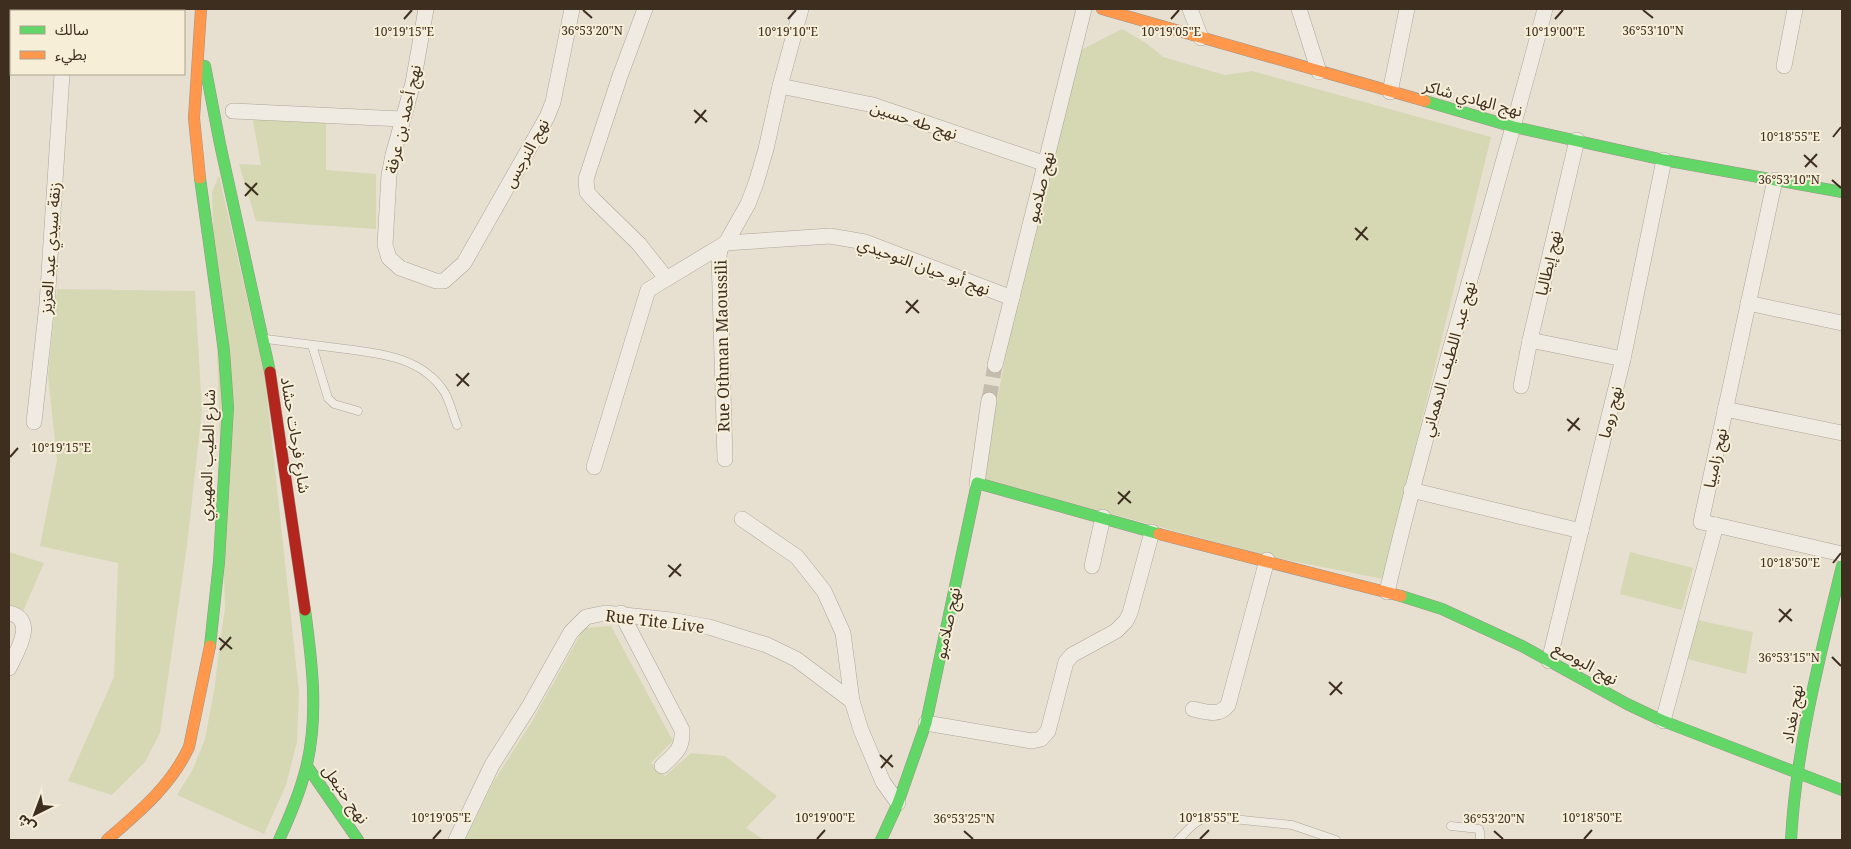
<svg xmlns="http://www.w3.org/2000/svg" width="1851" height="849" viewBox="0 0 1851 849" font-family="'Noto Serif','Noto Sans Arabic',serif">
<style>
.green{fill:#d6d7b3}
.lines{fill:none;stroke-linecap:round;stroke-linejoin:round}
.street-tunnel{stroke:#c5bcae;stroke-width:15;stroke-dasharray:15 8;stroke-linecap:butt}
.lane-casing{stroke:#ada599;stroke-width:9}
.street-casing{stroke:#ada599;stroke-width:16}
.fast-casing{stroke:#9c958a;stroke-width:12}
.slow-casing{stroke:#9c958a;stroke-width:12}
.jam-casing{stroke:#9c958a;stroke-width:12}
.lane{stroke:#efebe3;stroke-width:8}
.street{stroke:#efebe3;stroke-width:15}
.fast{stroke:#63d668;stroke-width:11}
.slow{stroke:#ff974d;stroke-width:11}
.jam{stroke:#b3261e;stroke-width:11}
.ticks{fill:none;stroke:#3d2e20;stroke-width:2}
.labels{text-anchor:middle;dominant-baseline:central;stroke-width:4;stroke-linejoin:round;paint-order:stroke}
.street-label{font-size:16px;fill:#3d2e20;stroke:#f7eed8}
.ticks-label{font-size:12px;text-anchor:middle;fill:#3d2e20;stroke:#f7eed8;stroke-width:4;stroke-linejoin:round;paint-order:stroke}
</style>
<rect width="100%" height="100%" fill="#e7e0d1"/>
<g class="green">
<polygon points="1122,29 1146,43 1163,57 1225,75 1252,71 1491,137 1383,579 1268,556 982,479 1016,302 1081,50"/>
<polygon points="252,116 326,119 326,170 376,174 376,229 256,221 239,164 261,165"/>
<polygon points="219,175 265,377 299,692 297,742 286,785 264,834 177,795 193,769 205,739 214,691 225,607 212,192"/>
<polygon points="57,289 195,291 202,410 187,546 160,733 145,762 112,795 68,781 114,677 118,563 40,546 57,460 48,375"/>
<polygon points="9,552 44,563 18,623 9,620"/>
<polygon points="1630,552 1693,568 1682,610 1620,594"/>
<polygon points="1697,620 1753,632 1746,674 1687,659"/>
<polygon points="611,626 673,741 651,763 665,776 691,753 725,756 777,796 746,828 764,840 465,840 494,781 531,723 584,628"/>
</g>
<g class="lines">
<polyline class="street-tunnel" points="989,400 995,365"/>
<defs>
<g id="lane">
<path d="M266 339C290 342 314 345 338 348 377 353 422 356 445 393 450 402 453 415 457 425"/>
<polyline points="312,345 328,398 334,404 358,411"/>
<polyline points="1451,826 1479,829 1480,832 1480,840"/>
<path d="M1178 840C1189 829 1196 818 1213 817L1292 825 1336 840"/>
</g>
<g id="street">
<polyline points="426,9 413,83 393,155 389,175 385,245 389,258 400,268 436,281 444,281 464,263 547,117 553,102 572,9"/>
<polyline points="645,9 620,76 586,179 587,192 593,199 639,244 666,278"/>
<polyline points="1190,9 1201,38"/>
<polyline points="1299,9 1319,72"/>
<polyline points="65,11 65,9"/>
<polyline points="1784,66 1795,9"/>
<polyline points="780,86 873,105 1046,164"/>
<polyline points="1390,92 1407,9"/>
<polyline points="233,111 402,119"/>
<polyline points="1748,303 1842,323"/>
<polyline points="1530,340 1623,359"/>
<polyline points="995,365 1084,9"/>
<polyline points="1521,386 1530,340 1577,140"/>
<polyline points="1725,409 1842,433"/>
<polyline points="34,422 47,304 62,74"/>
<polyline points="725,459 719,255 721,247 726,243 748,204 756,183 766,149 780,86 801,9"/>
<polyline points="594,467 648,290 726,243 830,236 865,242 1012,298"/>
<polyline points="977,483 989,400"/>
<polyline points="1411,490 1581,531"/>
<polyline points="742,519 797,557 824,591 843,633 852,701"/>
<polyline points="1716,525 1842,554"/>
<polyline points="1092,566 1103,517"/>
<path d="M1387 592C1433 396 1494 204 1545 9"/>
<path d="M9 613C38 619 16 653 9 668"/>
<path d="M621 613 682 730C683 749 675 754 662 766"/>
<polyline points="1549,661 1623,359 1664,160"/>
<path d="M1193 709C1206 712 1219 717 1228 705L1267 560"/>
<polyline points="1663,721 1716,525 1701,522 1775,180"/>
<polyline points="926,723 1032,741 1041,739 1048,731 1066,662 1072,655 1116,631 1126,621 1130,613 1152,532"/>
<polyline points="456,840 492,765 530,705 571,632 586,617 605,613 671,620 709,627 767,645 796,659 852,701 861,730 883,782 898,803"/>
</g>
<g id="fast">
<polyline points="205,66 220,144 270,372"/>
<polyline points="1425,101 1514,127 1664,160 1842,192"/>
<polyline points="200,178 224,351 228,407 219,562 210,646"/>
<polyline points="1401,596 1442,609 1522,646 1627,704 1663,721 1842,790"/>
<polyline points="307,766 358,840"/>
<path d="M279 840C290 816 300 793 306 768 319 717 312 661 305 610"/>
<polyline points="881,840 898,803 926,723 977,483 1159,534"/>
<path d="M1791 840C1796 747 1820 656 1842 566"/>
</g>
<g id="slow">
<polyline points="1102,9 1425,101"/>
<polyline points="200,178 194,118 201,9"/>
<polyline points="1159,534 1401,596"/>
<path d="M107 840C139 812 171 786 189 747L210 646"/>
</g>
<polyline id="jam" points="270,372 305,610"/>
</defs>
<use href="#lane" class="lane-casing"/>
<use href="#street" class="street-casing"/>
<use href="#fast" class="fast-casing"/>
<use href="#slow" class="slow-casing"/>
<use href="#jam" class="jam-casing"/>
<use href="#lane" class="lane"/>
<use href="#street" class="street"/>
<use href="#fast" class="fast"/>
<use href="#slow" class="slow"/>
<use href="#jam" class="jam"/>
</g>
<path class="ticks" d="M583 10 592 18M1643 10 1653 18M404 19 412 10M788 19 796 10M1171 19 1179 10M1555 19 1563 10M694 110 707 122M695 123 706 110M1833 137 1841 127M1804 155 1817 167M1805 167 1817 154M1832 180 1841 188M245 183 258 195M245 196 257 183M1355 228 1368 240M1356 240 1367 227M906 301 919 313M906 313 918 300M456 374 469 386M457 386 469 373M1567 419 1580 430M1568 431 1579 418M10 457 18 448M1118 492 1131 503M1118 504 1130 491M1833 563 1841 553M668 565 681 576M669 577 681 564M1779 609 1792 621M1779 622 1791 609M219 638 232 649M220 650 231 637M1832 657 1841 666M1329 682 1342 694M1330 695 1342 682M880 755 893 767M881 768 892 755M964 831 973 839M1494 831 1503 839M433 839 441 830M817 839 825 830M1200 839 1209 830M1584 839 1592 830"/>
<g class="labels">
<g class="street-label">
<text transform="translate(1473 98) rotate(15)">نهج الهادي شاكر</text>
<text transform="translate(403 119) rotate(-77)">نهج أحمد بن عرفة</text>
<text transform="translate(914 120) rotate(18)">نهج طه حسين</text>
<text transform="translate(526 153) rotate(-61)">نهج النرجس</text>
<text transform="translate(1040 187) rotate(-76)">نهج صلامبو</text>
<text transform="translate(50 248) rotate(-86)">زنقة سيدي عبد العزيز</text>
<text transform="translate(1548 263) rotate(-77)">نهج إيطاليا</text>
<text transform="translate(924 266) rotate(20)">نهج أبو حيان التوحيدي</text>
<text transform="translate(722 346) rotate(-91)">Rue Othman Maoussili</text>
<text transform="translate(1448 359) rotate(-74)">نهج عبد اللطيف الدهماني</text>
<text transform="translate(1610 412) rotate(-76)">نهج روما</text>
<text transform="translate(296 435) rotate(81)">شارع فرحات حشاد</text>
<text transform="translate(207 455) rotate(-88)">شارع الطيب المهيري</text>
<text transform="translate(1715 458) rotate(-78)">نهج زامبيا</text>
<text transform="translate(655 621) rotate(7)">Rue Tite Live</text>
<text transform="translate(947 623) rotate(-78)">نهج صلامبو</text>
<text transform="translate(1586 663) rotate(29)">نهج البوصع</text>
<text transform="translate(1792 714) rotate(-80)">نهج بغداد</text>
<text transform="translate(346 794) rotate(55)">نهج حنبعل</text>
</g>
</g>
<g class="ticks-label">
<text x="1653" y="35">36°53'10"N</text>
<text x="592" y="35">36°53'20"N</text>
<text x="404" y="36">10°19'15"E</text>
<text x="788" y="36">10°19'10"E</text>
<text x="1171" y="36">10°19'05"E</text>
<text x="1555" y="36">10°19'00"E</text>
<text x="1790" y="141">10°18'55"E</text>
<text x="1789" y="184">36°53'10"N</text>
<text x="61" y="452">10°19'15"E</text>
<text x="1790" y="567">10°18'50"E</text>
<text x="1789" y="662">36°53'15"N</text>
<text x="441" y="822">10°19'05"E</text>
<text x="825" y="822">10°19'00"E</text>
<text x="1209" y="822">10°18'55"E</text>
<text x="1592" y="822">10°18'50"E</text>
<text x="964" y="823">36°53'25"N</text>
<text x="1494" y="823">36°53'20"N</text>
</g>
<rect width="1851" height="849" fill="none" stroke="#3d2e20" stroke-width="20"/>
<rect x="10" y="10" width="175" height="65" fill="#f7eed8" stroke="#ada18e"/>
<rect x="20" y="26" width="25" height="8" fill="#63d668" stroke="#ada18e"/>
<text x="55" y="35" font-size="15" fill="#3d2e20">سالك</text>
<rect x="20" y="51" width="25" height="8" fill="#ff974d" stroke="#ada18e"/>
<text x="55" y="60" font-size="15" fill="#3d2e20">بطيء</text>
<g transform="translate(35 814) rotate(222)" stroke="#f7eed8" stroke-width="4" paint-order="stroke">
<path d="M0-4L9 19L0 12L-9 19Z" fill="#3d2e20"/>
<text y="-8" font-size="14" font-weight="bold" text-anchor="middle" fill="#3d2e20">ش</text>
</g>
</svg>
